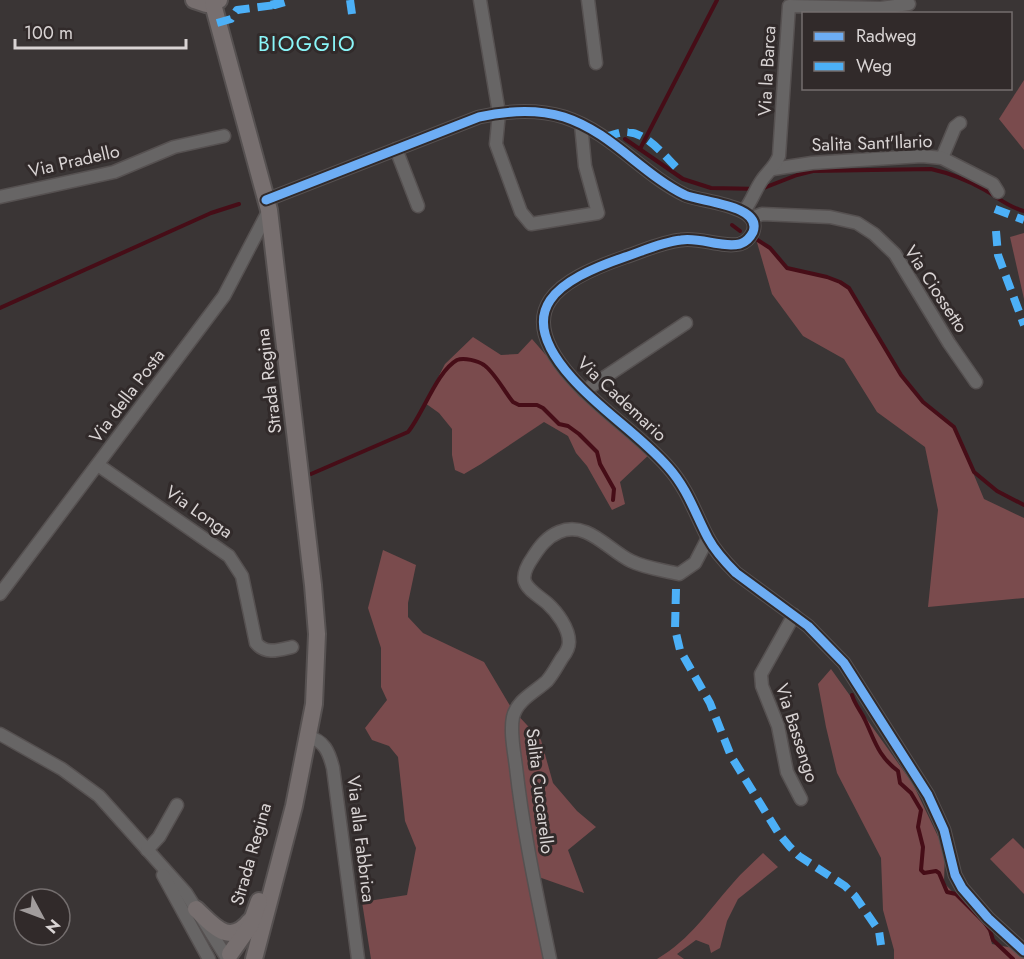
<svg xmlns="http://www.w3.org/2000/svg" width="1024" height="959" viewBox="0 0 1024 959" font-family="Jost,sans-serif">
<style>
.green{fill:#7a4b4d}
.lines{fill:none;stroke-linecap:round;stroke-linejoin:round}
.stream{stroke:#460d17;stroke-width:4}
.minor-casing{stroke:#565151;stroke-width:15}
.major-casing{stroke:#565151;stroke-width:20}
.minor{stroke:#676565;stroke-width:12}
.major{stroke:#776f6f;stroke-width:16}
.quiet{stroke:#4cb0f7;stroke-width:8;stroke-dasharray:15 8;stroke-linecap:butt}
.cycleway-casing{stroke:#312a2a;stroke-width:13}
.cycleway{stroke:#6dadf4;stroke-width:9}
.labels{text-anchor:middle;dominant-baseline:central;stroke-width:6;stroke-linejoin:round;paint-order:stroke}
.street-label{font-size:18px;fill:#d9d4d4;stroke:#312a2a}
.quarter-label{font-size:21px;letter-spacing:1.5px;fill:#8af6f9;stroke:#312a2a}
</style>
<rect width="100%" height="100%" fill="#3a3535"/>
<g class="green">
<polygon points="1024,80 1024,150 999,119"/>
<polygon points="1024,233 1024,299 1010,237"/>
<polygon points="756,239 770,248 787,268 827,277 840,282 849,288 901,375 923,402 954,427 984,499 1024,518 1024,598 928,607 938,510 925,447 877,412 844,359 803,336 772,294"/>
<polygon points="473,337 501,355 518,354 532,339 545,354 563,367 653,451 620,482 625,504 612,510 587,466 576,453 568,436 544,422 481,464 464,474 455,470 452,455 452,429 439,413 425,403 445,364"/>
<polygon points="383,550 416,565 408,603 408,617 423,633 484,662 512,709 541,740 553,783 577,811 596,827 568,850 584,893 533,875 548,959 371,959 362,902 407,895 416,848 405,821 398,757 389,746 372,740 365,728 387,700 381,687 381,648 368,608"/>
<polygon points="831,669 913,784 945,851 944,883 988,929 992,944 1023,950 1024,959 894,959 894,950 883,910 881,858 837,773 826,727 818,684"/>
<polygon points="1013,838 1024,849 1024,894 990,859"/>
<path d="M763 853 778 867 738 899 727 921 720 948 711 953 709 945 696 940 677 954 684 959H657C692 938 707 912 733 883 742 872 753 863 763 853Z"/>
</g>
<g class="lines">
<g class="stream">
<path d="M625 139 683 179 711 188 761 189 797 175 813 171 931 169C949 173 969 181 985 190 999 198 1008 207 1024 211"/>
<polyline points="640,149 717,0"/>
<polyline points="732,225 740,231"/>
<polyline points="756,239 770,248 787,268 827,277 840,282 849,288 901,375 923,402 954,427 974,472 997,491 1024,505"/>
<polyline points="0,308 211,213 239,204"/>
<path d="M311 474 408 432C423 414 437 371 457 360 464 357 478 361 484 365 495 373 504 391 513 402L519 405H537L543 408 559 424 568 426 579 434 597 452 600 464 614 489 613 500"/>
<path d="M852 695C855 705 861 711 865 720 875 741 878 756 898 771L900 783 911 793 921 810 918 827 923 847 921 870 924 873 936 871 939 873 947 892 956 894 985 923 990 930 993 940 1013 959"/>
</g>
<defs>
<g id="minor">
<polyline points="480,0 499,113 496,144 521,212 531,224 598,213 585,166 581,124"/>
<polyline points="588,0 596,63"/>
<polyline points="396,149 418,206"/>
<polyline points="942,158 955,127 960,123"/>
<polyline points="773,169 812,163 922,156 942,158 993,184 998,192"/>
<polyline points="0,197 114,172 174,147 224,136"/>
<path d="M266 200 479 117C506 111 537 109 564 117 611 132 642 174 685 195 701 202 763 205 753 232 750 238 746 242 740 244 721 248 701 237 681 240 662 242 643 251 625 257 558 280 510 309 572 378 601 411 639 434 668 467 687 488 695 513 708 538 715 551 725 562 736 573L808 626 844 663 928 795 944 830 955 875 962 888 988 918 1024 951"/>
<path d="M744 211C752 201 755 190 762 180 768 171 775 167 779 156L789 6 881 8 909 4"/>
<polyline points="752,218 762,214 830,217 857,223 874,234 895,254 949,343 976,382"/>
<polyline points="584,391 686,323"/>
<path d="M98 465 229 556 242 576 256 643C266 655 279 650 292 647"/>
<polyline points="0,594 224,296 269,210"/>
<polyline points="794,615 761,674 762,686 778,726 787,772 801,799"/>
<polyline points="0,734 62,769 99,796 186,893 225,955"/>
<path d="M308 737C324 740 329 752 333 768L358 959"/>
<polyline points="147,850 159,837 177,805"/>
<polyline points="163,875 209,959"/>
<path d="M550 959C537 895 523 831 516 767 514 751 510 732 513 717 517 700 535 692 547 681 553 674 557 666 562 658 566 653 569 648 569 642 569 628 557 612 547 603 527 587 515 583 533 557 540 546 547 537 559 532 587 520 608 550 631 561 645 568 663 570 679 574L695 563 708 538"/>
</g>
<g id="major">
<polyline points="194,0 206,4 219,0"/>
<polyline points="213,4 269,210 313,585 317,634 314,704 294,806 254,959"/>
<path d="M196 909C213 925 229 947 250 921"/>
<polyline points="230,954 250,926 259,901"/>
</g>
</defs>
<use href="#minor" class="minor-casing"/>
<use href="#major" class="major-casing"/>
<use href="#minor" class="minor"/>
<use href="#major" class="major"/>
<g class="quiet">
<polyline points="274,0 275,5 292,0"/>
<polyline points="350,0 352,14"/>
<polyline points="217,23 231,19 237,10 275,5"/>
<path d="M605 137C611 136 621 131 628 132 649 134 665 157 679 170"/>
<polyline points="995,209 1024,220"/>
<polyline points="996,231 998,255 1024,325"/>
<polyline points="676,589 675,629 680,650 710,703 731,756 779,834 790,847 799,856 845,886 855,896 879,931 881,945"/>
</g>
<defs>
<path id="cycleway" d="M266 200 479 117C506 111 537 109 564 117 611 132 642 174 685 195 701 202 763 205 753 232 750 238 746 242 740 244 721 248 701 237 681 240 662 242 643 251 625 257 558 280 510 309 572 378 601 411 639 434 668 467 687 488 695 513 708 538 715 551 725 562 736 573L808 626 844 663 928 795 944 830 955 875 962 888 988 918 1024 951"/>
</defs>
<use href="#cycleway" class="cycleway-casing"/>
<use href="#cycleway" class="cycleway"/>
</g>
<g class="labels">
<g class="street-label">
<text transform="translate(767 71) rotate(-87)">Via la Barca</text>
<text transform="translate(872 143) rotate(-2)">Salita Sant'Ilario</text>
<text transform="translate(74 161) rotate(-13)">Via Pradello</text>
<text transform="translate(936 289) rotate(57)">Via Ciossetto</text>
<text transform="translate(269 381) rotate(-97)">Strada Regina</text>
<text transform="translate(127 396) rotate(-53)">Via della Posta</text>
<text transform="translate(622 399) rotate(43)">Via Cademario</text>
<text transform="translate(199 512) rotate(35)">Via Longa</text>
<text transform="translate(797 733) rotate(72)">Via Bassengo</text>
<text transform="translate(540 791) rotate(83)">Salita Cuccarello</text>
<text transform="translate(361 839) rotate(83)">Via alla Fabbrica</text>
<text transform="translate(251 854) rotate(-74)">Strada Regina</text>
</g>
<g class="quarter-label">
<text x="307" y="44">BIOGGIO</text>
</g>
</g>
<rect x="802" y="12" width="210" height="78" fill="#312a2a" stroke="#746e6e" stroke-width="1.5"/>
<rect x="814" y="32" width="30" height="9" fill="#6dadf4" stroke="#746e6e" stroke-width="1.5"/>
<text x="856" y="42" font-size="18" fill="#d9d4d4">Radweg</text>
<rect x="814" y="62" width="30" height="9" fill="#4cb0f7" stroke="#746e6e" stroke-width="1.5"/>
<text x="856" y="72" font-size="18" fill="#d9d4d4">Weg</text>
<g transform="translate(42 917) rotate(131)"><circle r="28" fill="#312a2a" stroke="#746e6e" stroke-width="1.5"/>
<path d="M0-4.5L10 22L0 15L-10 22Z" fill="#a19c9c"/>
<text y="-9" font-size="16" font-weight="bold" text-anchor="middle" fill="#d9d4d4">N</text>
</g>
<path d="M15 39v9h171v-9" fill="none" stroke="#d9d4d4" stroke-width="3"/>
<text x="24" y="39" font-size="18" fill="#d9d4d4" stroke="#312a2a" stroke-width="4.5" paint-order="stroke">100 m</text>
</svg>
